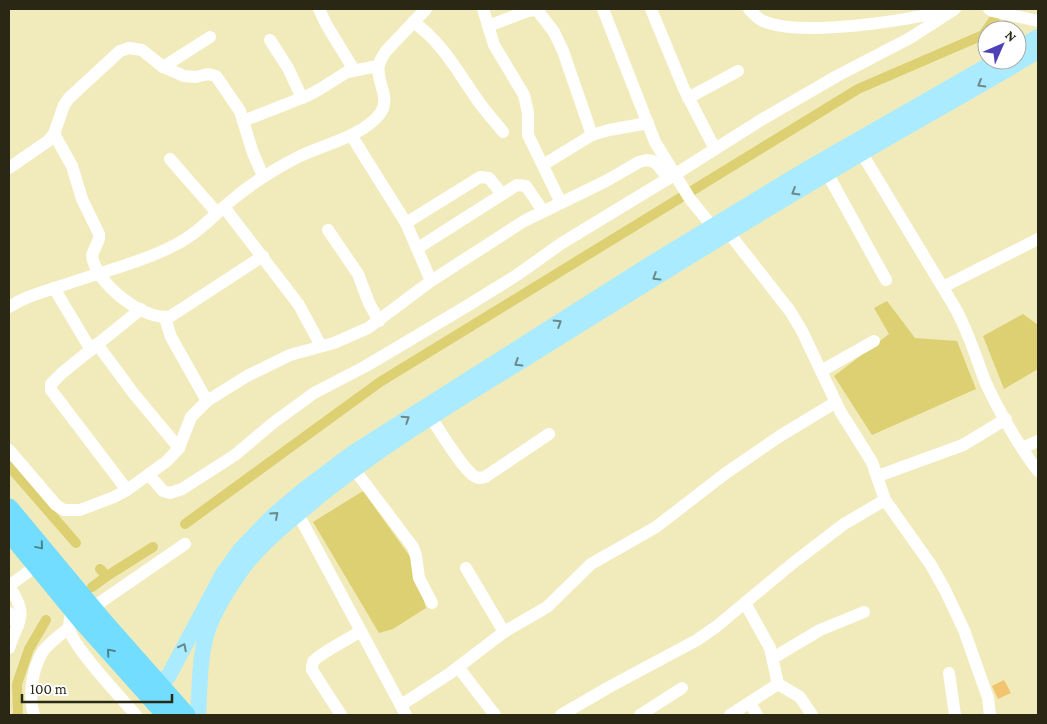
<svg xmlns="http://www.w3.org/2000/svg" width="1047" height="724" viewBox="0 0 1047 724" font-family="'Crimson Pro',serif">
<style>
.water{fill:#dcd072}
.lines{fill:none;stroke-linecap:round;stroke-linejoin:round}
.canal{stroke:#dcd072;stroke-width:10}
.building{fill:#f2c46f}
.minor{stroke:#fff;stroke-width:12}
.major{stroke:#abebff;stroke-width:16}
.highway{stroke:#73ddff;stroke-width:19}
.oneway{stroke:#6a8a8a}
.oneway2{stroke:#4e828a}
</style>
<rect width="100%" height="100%" fill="#f1ebbb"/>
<g class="water">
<polygon points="887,301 915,338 957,341 976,389 872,435 834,376 889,334 874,308"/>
<polygon points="1023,314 1038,325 1038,369 1004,389 983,336"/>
<polygon points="363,491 411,558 426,608 393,629 379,633 313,522"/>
</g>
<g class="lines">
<g class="canal">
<polyline points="9,466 76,543"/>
<polyline points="185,524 380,382 858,89 983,35 1001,9"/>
<polyline points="100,569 107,576 153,547"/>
<polyline points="92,587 107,576"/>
<polyline points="18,715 17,684 29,649 46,620"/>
</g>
</g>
<polygon class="building" points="1004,680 1011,693 998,699 992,686"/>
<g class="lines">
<g class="minor">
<polyline points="319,9 326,24 354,70"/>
<polyline points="483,9 494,45 524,95 528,113 528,135 561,203"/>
<polyline points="603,9 655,142 690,199 717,232"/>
<polyline points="651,9 684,89 715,149"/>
<path d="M749 9C753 13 758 19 763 21 803 38 907 20 950 10"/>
<polyline points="989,9 992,11 1038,21"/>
<polyline points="537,10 554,32 563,51 592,135"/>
<path d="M413 22C443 42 460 76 481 105 488 114 496 123 503 132"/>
<polyline points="488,26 528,11 540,9"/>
<polyline points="270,40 288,68 302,98"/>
<polyline points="163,67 210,37"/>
<polyline points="688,98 738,71"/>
<polyline points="243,121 307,96 320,89 347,72 378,66"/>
<path d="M54 134 72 166 82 199 99 234V239L92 255C94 282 145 323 171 316L263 256"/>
<polyline points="351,135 406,223 431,281 524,221 606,181 639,162 647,160 652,161 657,164 668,179"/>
<path d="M858 147 954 306C968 330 975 355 985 381 997 408 1020 448 1038 471"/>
<polyline points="170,159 217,213"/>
<polyline points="543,165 592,135 609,130 648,123"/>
<polyline points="9,168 48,141 54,134 64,105 69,98 120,51 129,48 142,50 163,67 184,76 196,77 208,74 216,76 240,111 253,153 263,176"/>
<polyline points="827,173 886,280"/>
<polyline points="224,207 299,305 321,346"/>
<polyline points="406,223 480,177 489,178 502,194"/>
<polyline points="328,230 358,274 369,303 379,321"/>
<polyline points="728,232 790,311 802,331 840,411 872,462 885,500 931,565 945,590 964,630 988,698 990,715"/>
<polyline points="418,248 517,185 526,186 543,211"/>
<polyline points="943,287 1038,239"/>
<polyline points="54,288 91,350"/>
<path d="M9 307C24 297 40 293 58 287 97 273 138 264 175 245 197 234 213 216 232 200 252 183 275 169 298 157 322 145 361 137 379 115 393 98 375 83 379 65 380 60 383 56 386 51L426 9"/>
<polyline points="165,318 171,337 207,401"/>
<polyline points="97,344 134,394 179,448"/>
<polyline points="821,371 874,341"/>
<path d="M431 418C440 431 462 468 474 476 478 479 481 478 485 477L549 434"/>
<polyline points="1022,448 1038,441"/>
<polyline points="9,450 56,505 64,510 80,510 114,497 127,490 167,461 179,448 191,417 207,401 247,376 290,355 334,343 368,328 431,281"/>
<polyline points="354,469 413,547 416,556 419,578 432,603"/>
<polyline points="149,475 163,491 170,493 182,489 235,455 273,423 314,393 366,366 467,306 517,275 562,243 674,175 761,120 837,76 910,38 955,9"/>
<polyline points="878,476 963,445 1006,419"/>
<polyline points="127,490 51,390 51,384 62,373 141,309"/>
<polyline points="298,514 406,715"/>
<polyline points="466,568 504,632"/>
<polyline points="9,586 36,566"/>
<polyline points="92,608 185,544"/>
<path d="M72 609C71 615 69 622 69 628 71 645 123 700 136 715"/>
<polyline points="9,613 18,626"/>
<path d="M9 648C19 618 29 616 9 586"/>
<polyline points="773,658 820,630 864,612"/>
<polyline points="458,667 495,715"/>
<polyline points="949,673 955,715"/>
<polyline points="778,684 800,697 812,715"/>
<polyline points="750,703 757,715"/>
<polyline points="401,705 449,674 504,632 547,607 591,564 656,527 726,473 780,436 836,402"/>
<path d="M34 715C28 696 32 669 43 651 50 642 60 635 69 628"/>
<path d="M341 715 312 670C312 667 312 665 313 662 317 655 352 637 361 631"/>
<polyline points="561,715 611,686 697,640 717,626 793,563 844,524 885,500"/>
<polyline points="640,715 682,688"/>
<polyline points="730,715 778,684 770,648 745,603"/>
</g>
<g class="major">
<polyline points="1017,49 1038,37"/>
<polyline points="154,679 162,680 168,677 223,574 241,549 274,515 300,493 353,453 649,265 804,171 998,60"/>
<path d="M198 715C200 688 199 659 207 632 214 610 229 588 242 569 260 545 283 526 306 507 371 452 445 408 518 363 620 300 722 235 826 174 896 132 968 93 1038 51"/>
</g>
<g class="highway">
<polyline points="9,508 103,621 186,715"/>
<polyline points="9,532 82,621 166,715"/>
</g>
</g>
<defs><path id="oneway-chevron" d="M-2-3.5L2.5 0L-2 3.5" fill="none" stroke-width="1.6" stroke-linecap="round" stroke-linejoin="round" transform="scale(1.25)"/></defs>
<g class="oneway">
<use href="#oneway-chevron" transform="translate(981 84) rotate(150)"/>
<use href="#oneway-chevron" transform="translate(795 192) rotate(149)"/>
<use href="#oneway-chevron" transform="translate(656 277) rotate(148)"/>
<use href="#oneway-chevron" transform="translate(558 323) rotate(-32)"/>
<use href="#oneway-chevron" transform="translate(518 363) rotate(148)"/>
<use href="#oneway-chevron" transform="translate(406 419) rotate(-33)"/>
<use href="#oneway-chevron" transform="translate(275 515) rotate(-42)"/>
<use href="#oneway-chevron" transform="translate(183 647) rotate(-63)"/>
</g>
<g class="oneway2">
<use href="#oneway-chevron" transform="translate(40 546) rotate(50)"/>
<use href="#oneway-chevron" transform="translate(110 652) rotate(-131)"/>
</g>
<rect width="1047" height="724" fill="none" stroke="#2a2815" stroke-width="20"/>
<g transform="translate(1002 45) rotate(45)"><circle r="24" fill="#ffffff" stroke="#aaa9a1"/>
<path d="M0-4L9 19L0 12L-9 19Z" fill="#4e41b8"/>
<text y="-8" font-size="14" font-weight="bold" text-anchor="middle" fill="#2a2815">N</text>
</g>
<path d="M22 694v8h150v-8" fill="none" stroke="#2a2815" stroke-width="2.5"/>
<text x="30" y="694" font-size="15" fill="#2a2815" stroke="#ffffff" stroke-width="4" paint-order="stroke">100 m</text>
</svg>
